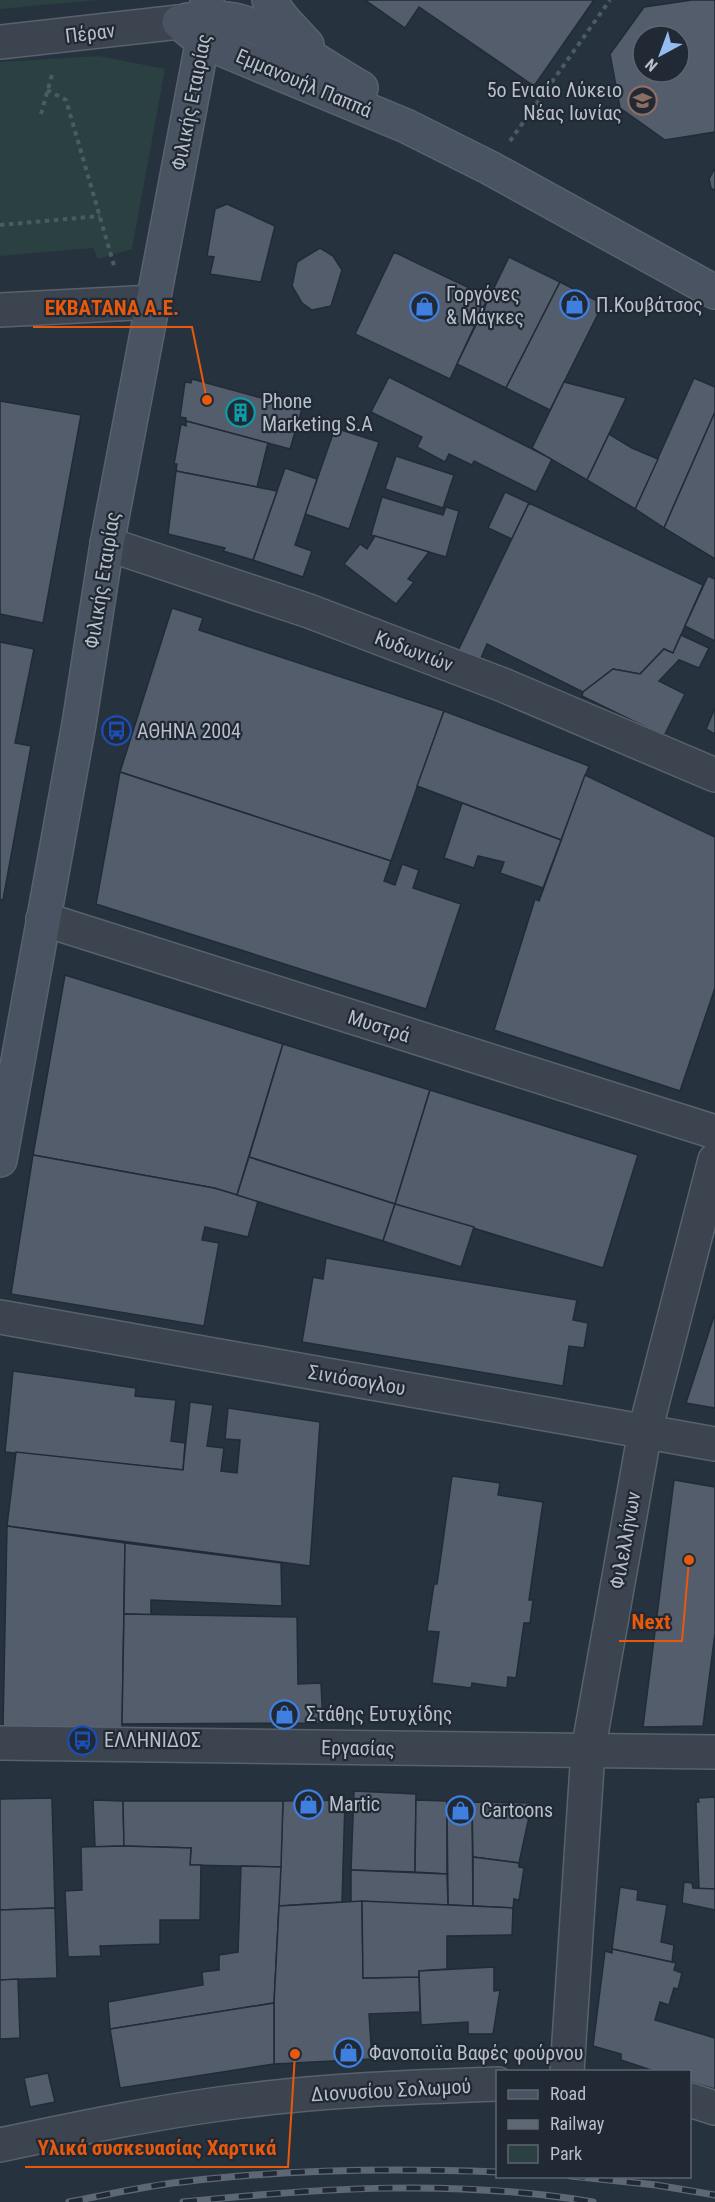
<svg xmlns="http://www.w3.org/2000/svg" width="715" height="2202" viewBox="0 0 715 2202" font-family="'Roboto Condensed',sans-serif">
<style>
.green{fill:#2a4041}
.building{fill:#535d6c;stroke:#222b36;stroke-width:1.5;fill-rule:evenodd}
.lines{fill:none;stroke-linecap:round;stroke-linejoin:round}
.street-casing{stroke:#59626c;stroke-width:36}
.secondary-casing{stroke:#59626c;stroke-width:36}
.path{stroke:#495d5f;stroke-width:4;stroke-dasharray:4.5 4.5;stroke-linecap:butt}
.street{stroke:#3b444f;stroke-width:33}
.secondary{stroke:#4a5361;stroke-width:33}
.rail-casing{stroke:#5e6875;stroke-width:7}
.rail{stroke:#202934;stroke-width:4.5;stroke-dasharray:14;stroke-linecap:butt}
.labels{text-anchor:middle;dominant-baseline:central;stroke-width:4.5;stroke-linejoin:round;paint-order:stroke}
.street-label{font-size:20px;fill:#b8bfc9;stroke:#202934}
.poi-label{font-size:20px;fill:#b8bfc9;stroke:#202934;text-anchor:start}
.leader{fill:none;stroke:#e8590c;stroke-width:2}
.callout-dot{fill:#e8590c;stroke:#202934;stroke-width:2}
.callout-label{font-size:21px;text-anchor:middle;font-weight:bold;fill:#e8590c;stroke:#202934;stroke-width:4.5;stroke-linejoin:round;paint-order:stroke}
</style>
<rect width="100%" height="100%" fill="#27323f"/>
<g class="green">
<polygon points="0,0 97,0 0,9"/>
<polygon points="99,56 165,69 132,249 98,259 93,248 0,256 0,62"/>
</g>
<g class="building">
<polygon points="365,0 594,0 534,86 419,7 405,28"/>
<path d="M692 0H715V132L665 140 620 108 610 54 644 7ZM643 36H679V72H643Z"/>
<polygon points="715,168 715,191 711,188 709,179"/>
<polygon points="227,204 275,226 261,282 210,274 214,257 207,256 215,209"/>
<polygon points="320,248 333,256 342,270 331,306 312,310 302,303 292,286 297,262"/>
<polygon points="394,252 488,297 450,379 355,334"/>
<polygon points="509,257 560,282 506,388 457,364"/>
<polygon points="560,282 603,304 550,410 506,388"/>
<polygon points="389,377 552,459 536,492 474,461 472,465 449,454 445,462 417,447 422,437 371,412"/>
<polygon points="694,378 715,387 715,412 664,528 635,509"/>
<polygon points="192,379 302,409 290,449 186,421 186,418 180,417 185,382 191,383"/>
<polygon points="564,382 626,398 587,480 532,448"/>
<polygon points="0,401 81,415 43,623 0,614"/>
<polygon points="715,412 715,559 664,528"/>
<polygon points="186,421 268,443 257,487 176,471 177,464 174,464 181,424 186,426"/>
<polygon points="335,428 379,442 349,529 305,514"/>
<polygon points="609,434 632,448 658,459 635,509 587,480"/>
<polygon points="396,456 454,475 443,508 385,489"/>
<polygon points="285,468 317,479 295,545 312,551 303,577 253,560"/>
<polygon points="176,471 277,491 253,560 223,551 225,548 168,534"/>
<polygon points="505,492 529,503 512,539 488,528"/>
<polygon points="382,497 443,515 446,507 459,511 446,557 371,535"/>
<polygon points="529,503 703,585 673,653 664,649 640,674 613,669 583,692 487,644 476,670 454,659"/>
<polygon points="375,536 429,552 408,579 414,582 396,604 344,564 360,544 367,549"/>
<polygon points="708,576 715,579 715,641 685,626"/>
<polygon points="172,608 203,618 199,630 444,711 391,861 120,772"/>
<polygon points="681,635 709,648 699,668 679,660 659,681 685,694 664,736 582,696 583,692 613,669 640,674 664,649 673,653"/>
<polygon points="0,642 34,649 15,743 31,746 3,900 0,900"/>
<polygon points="715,708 715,734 706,729"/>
<polygon points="444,711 589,766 561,840 417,786"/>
<polygon points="120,772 391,861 384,881 395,885 402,864 419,870 413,888 461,904 426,1009 96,904"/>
<polygon points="585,775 715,837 715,988 680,1091 494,1030 535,899 539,901"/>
<polygon points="462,803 561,840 543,888 500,873 504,862 478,856 474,868 444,858"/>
<polygon points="65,975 283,1044 237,1195 214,1188 33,1155"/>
<polygon points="283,1044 430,1090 395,1204 249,1157"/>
<polygon points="430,1090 638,1155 603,1268 395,1204"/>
<polygon points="33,1155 214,1188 258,1201 248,1237 205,1227 202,1240 219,1243 204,1326 11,1294"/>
<polygon points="249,1157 395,1204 383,1241 237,1195"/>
<polygon points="395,1204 474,1227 461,1267 383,1241"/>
<polygon points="326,1258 577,1300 573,1320 588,1323 584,1348 569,1346 563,1386 302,1342 313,1277 323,1279"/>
<polygon points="715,1313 715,1408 686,1403"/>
<polygon points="13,1371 136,1388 135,1396 176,1400 171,1441 185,1443 183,1470 5,1452"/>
<polygon points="190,1402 213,1405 207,1446 224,1448 221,1471 237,1473 240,1440 225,1439 228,1408 320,1422 310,1566 7,1526 16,1452 183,1470"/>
<polygon points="452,1476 500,1483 498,1495 543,1502 529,1600 533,1600 530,1623 524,1623 516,1678 508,1677 507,1688 472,1683 471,1688 432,1683 439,1632 427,1631 434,1584 437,1584"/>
<polygon points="674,1480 715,1487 715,1633 703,1726 643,1727"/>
<polygon points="7,1526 125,1543 122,1729 3,1729"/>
<polygon points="125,1543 281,1563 282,1606 151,1600 151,1615 124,1614"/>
<polygon points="124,1614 297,1617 298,1684 321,1683 323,1723 122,1724"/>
<polygon points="354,1791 416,1794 415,1872 351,1870"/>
<polygon points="715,1797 715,1889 699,1889 696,1802 699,1802 698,1798"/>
<polygon points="52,1798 55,1908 0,1910 0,1799"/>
<polygon points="93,1800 123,1801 124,1846 95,1847"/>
<polygon points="345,1800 342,1902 279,1906 283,1801"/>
<polygon points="416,1800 447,1801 447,1874 415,1872"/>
<polygon points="123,1801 283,1801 281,1867 190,1865 191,1848 124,1846"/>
<polygon points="447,1801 472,1802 473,1906 448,1905"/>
<polygon points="472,1802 532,1803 519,1863 473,1857"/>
<polygon points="124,1846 191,1848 190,1865 201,1865 200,1920 160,1920 160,1944 100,1946 101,1956 68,1957 65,1891 82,1890 81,1847"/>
<polygon points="473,1857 519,1863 519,1867 524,1868 519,1900 514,1899 513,1908 473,1906"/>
<polygon points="241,1866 281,1867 274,2003 110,2029 108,2002 203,1985 202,1972 219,1970 219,1955 238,1952"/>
<polygon points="351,1870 447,1874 448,1905 351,1902"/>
<polygon points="684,1882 692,1883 693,1888 715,1889 715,1910 682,1903"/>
<polygon points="620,1887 638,1890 637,1900 667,1905 661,1942 674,1945 672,1962 612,1949"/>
<polygon points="362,1901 363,1978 419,1977 420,2012 369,2014 372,2059 274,2064 274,2003 279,1906"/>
<polygon points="362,1901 513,1908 512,1935 447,1936 447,1969 419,1971 419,1977 363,1978"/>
<polygon points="55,1908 57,1978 0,1980 0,1910"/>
<polygon points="612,1949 676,1963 674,1970 682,1973 678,1989 674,1988 669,2005 660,2002 655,2020 715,2038 715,2089 690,2082 690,2072 657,2072 621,2060 621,2054 593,2046 605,1951 612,1953"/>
<polygon points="494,1967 494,1991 500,1990 493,2034 468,2034 468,2022 421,2025 419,1971"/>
<polygon points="18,1979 20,2038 0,2039 0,1980"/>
<polygon points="274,2003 274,2064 120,2088 110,2029"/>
<polygon points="48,2073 55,2102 30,2107 24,2078"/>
</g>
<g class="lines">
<defs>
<g id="street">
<polyline points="0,42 179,22"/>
<polyline points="0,310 153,302"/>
<polyline points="107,544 309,611 503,685 715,775"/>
<polyline points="43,919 715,1132"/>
<polyline points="0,1317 715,1444"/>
<polyline points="0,1743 715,1752"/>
<polyline points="567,2072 588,1751 645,1431 715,1160"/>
<polyline points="690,2100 715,2108"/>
<path d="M0 2145C80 2128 161 2111 242 2101 327 2090 412 2087 498 2084"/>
</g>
<g id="secondary">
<polyline points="269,0 283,19 307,45"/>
<path d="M187 20C203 18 218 17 234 20 270 27 327 69 361 88"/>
<polyline points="179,22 202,41 406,126 490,168 715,292"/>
<polyline points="0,1160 79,724 107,544 207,18 207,0"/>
</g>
</defs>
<use href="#street" class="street-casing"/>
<use href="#secondary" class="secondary-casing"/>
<g class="path">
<polyline points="47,90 66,100 115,269"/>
<polyline points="41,114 53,71"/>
<polyline points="510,141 610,0"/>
<polyline points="0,225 100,216"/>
</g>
<use href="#street" class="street"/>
<use href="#secondary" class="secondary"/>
<defs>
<g id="rail">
<polyline points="571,2176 656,2185 715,2195"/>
<path d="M69 2202C106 2195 144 2186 182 2182 286 2169 392 2168 498 2172"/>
<path d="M183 2202C319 2188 458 2179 593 2202"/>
</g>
</defs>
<use href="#rail" class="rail-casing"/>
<use href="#rail" class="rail"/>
</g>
<defs>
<symbol id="school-ring" viewBox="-11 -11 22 22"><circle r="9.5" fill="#202934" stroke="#8d6e63" stroke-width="1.5"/><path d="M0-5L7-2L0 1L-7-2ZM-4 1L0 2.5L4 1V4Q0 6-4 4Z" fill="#8d6e63"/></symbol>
<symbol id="shop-ring" viewBox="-11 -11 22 22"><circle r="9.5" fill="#202934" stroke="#3f7fe0" stroke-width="1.5"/><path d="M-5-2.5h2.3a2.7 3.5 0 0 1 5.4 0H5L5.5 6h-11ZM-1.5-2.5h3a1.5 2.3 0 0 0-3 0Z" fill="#3f7fe0"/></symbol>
<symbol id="building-ring" viewBox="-11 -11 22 22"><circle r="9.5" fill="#202934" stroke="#0f9aa8" stroke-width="1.5"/><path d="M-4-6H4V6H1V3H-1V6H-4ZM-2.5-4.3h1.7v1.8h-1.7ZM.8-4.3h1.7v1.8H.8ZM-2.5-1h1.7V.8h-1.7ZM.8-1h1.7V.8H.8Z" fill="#0f9aa8"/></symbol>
<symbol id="bus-ring" viewBox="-11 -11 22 22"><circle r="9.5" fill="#202934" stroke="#1a4fb4" stroke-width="1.5"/><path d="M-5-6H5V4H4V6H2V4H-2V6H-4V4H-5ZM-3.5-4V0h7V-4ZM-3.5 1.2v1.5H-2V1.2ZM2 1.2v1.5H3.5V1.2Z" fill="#1a4fb4"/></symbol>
</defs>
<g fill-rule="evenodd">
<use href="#school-ring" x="626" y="84" width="33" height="33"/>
<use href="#shop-ring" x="558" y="288" width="33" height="33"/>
<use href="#shop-ring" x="408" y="290" width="33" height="33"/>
<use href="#building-ring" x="224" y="396" width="33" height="33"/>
<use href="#bus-ring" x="100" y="714" width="33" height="33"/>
<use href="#shop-ring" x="268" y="1698" width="33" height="33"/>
<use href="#bus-ring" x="66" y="1724" width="33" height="33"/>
<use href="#shop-ring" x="292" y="1788" width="33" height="33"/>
<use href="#shop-ring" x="444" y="1794" width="33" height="33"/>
<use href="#shop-ring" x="332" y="2036" width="33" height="33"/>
</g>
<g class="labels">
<g class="street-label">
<text transform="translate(90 33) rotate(-7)">Πέραν</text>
<text transform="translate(304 83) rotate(23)">Εμμανουήλ Παππά</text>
<text transform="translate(191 102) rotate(-79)">Φιλικής Εταιρίας</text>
<text transform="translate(102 580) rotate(-81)">Φιλικής Εταιρίας</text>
<text transform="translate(414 651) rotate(21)">Κυδωνιών</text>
<text transform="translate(379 1026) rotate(18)">Μυστρά</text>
<text transform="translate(357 1380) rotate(10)">Σινιόσογλου</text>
<text transform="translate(625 1540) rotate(-80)">Φιλελλήνων</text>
<text transform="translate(358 1748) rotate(1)">Εργασίας</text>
<text transform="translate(391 2090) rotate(-3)">Διονυσίου Σολωμού</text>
</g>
<g class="poi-label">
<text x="622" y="90" text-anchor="end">5ο Ενιαίο Λύκειο<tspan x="622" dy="23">Νέας Ιωνίας</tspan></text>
<text x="446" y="294">Γοργόνες<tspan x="446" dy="23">&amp; Μάγκες</tspan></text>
<text x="596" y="305">Π.Κουβάτσος</text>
<text x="262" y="401">Phone<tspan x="262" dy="23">Marketing S.A</tspan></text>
<text x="137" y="731">ΑΘΗΝΑ 2004</text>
<text x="306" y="1714">Στάθης Ευτυχίδης</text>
<text x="104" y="1740">ΕΛΛΗΝΙΔΟΣ</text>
<text x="329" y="1804">Martic</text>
<text x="481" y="1810">Cartoons</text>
<text x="369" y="2053">Φανοποιϊα Βαφές φούρνου</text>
</g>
</g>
<path class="leader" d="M207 400L192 327H33M689 1560L682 1641H619M295 2054L288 2167H25"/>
<g class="callout-dot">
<circle cx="207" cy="400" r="6"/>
<circle cx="689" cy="1560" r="6"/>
<circle cx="295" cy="2054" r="6"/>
</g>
<g class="callout-label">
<text x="112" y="315">ΕΚΒΑΤΑΝΑ Α.Ε.</text>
<text x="651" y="1629">Next</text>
<text x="157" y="2155">Υλικά συσκευασίας Χαρτικά</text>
</g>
<rect x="496" y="2070" width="195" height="108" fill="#202934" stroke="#5d6570" stroke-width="1.5"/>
<rect x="508" y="2090" width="30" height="9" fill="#4a5361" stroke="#5d6570" stroke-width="1.5"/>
<text x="550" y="2100" font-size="18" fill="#b8bfc9">Road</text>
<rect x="508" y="2120" width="30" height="9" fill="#5e6875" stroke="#5d6570" stroke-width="1.5"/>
<text x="550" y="2130" font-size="18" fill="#b8bfc9">Railway</text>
<rect x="508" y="2145" width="30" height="18" fill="#2a4041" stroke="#5d6570" stroke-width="1.5"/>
<text x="550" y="2160" font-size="18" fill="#b8bfc9">Park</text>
<g transform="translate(661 54) rotate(221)"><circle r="28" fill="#202934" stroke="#5d6570" stroke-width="1.5"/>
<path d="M0-4.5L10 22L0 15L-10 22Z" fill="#95bcf1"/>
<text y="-9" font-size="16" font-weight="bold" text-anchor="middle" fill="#b8bfc9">N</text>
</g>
</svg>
